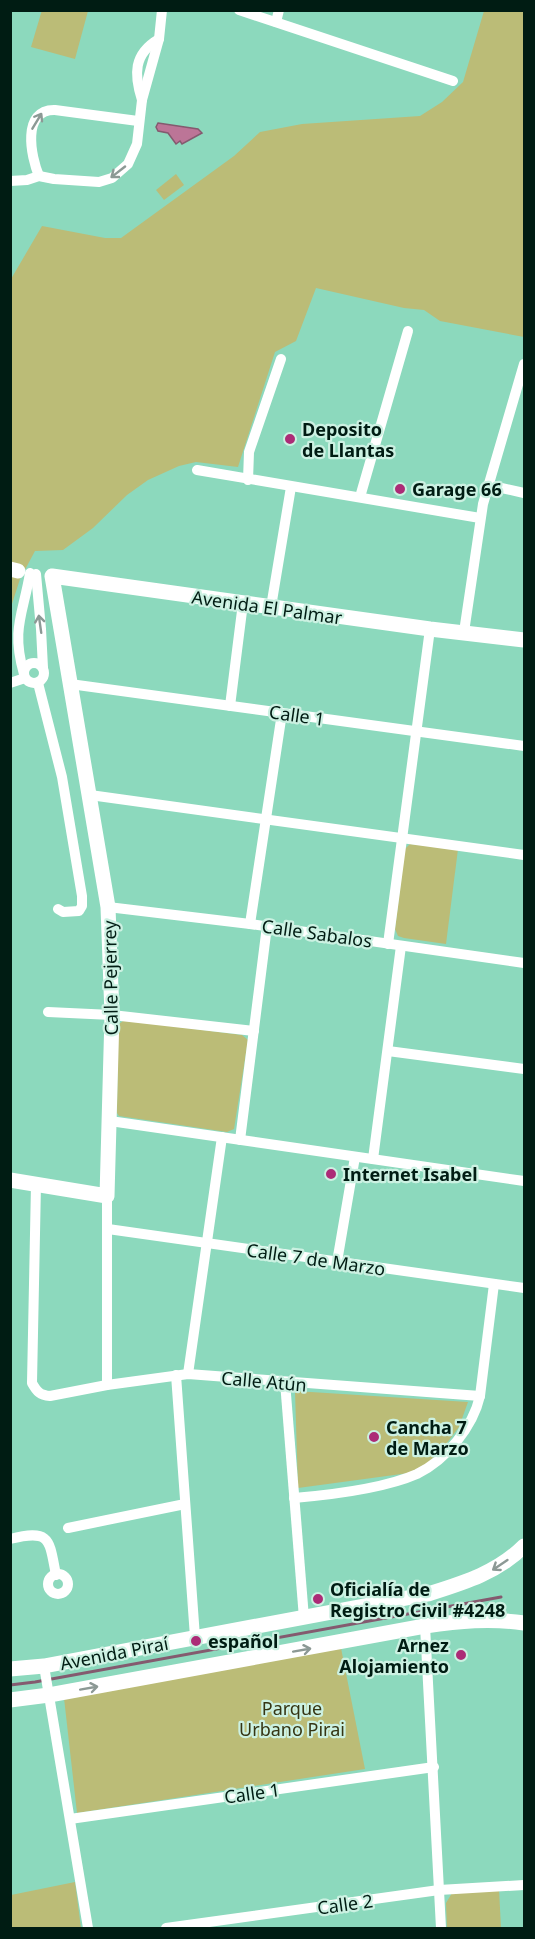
<svg xmlns="http://www.w3.org/2000/svg" width="535" height="1939" viewBox="0 0 535 1939" font-family="'Noto Sans',sans-serif">
<style>
.green{fill:#bbbc77}
.water{fill:#bc7597;stroke:#845a6f;stroke-width:1.5}
.lines{fill:none;stroke-linecap:round;stroke-linejoin:round}
.stream{stroke:#845a6f;stroke-width:3}
.street{stroke:#fff;stroke-width:10}
.secondary{stroke:#fff;stroke-width:15}
.oneway{stroke:#8c9995}
.poi-dot{fill:#ac2b77;stroke:#ccf1e2;stroke-width:2}
.labels{text-anchor:middle;dominant-baseline:central;stroke-width:4.5;stroke-linejoin:round;paint-order:stroke}
.poi-label{font-size:18px;font-weight:bold;fill:#001c13;stroke:#ccf1e2;text-anchor:start}
.street-label{font-size:18px;fill:#001c13;stroke:#ccf1e2}
.park-label{font-size:18px;fill:#353513;stroke:#ccf1e2}
</style>
<rect width="100%" height="100%" fill="#8cd9bd"/>
<g class="green">
<polygon points="42,10 88,11 75,59 31,47"/>
<polygon points="484,11 524,11 524,337 440,321 424,310 404,308 316,288 296,341 275,352 238,467 196,462 179,466 148,480 127,495 93,528 63,550 35,551 20,579 11,607 11,279 42,226 105,238 121,238 234,156 260,132 302,124 420,116 442,102 463,82"/>
<polygon points="176,174 184,185 164,200 156,190"/>
<polygon points="410,844 458,849 446,944 404,938 398,936 395,929 405,849"/>
<polygon points="124,1020 242,1035 248,1040 234,1129 227,1132 119,1116 117,1113 118,1025"/>
<polygon points="295,1391 468,1402 459,1427 444,1447 428,1463 409,1473 298,1488"/>
<polygon points="341,1648 365,1769 77,1813 64,1698"/>
<polygon points="75,1882 81,1928 11,1928 11,1895"/>
<polygon points="499,1889 501,1928 447,1928 446,1903 452,1893"/>
</g>
<polygon class="water" points="158,123 198,129 202,133 182,144 180,141 176,144 168,133 158,131 156,127"/>
<g class="lines">
<polyline class="stream" points="10,1685 35,1682 501,1597"/>
<g class="street">
<polyline points="239,10 453,81"/>
<polyline points="276,22 279,10"/>
<path d="M142 100C134 75 133 54 159 39"/>
<path d="M39 176C31 157 21 109 55 110L138 121"/>
<polyline points="10,181 27,180 39,176 54,179 99,182 112,178 128,164 137,144 142,100 159,39 162,10"/>
<polyline points="197,470 480,518"/>
<polyline points="248,480 249,452 281,359"/>
<polyline points="488,485 524,493"/>
<polyline points="360,497 408,331"/>
<polyline points="36,574 41,629 43,668"/>
<polyline points="271,607 291,487"/>
<polyline points="464,632 483,504 524,364"/>
<circle cx="34" cy="673" r="10"/>
<path d="M24 674C11 629 23 615 30 573"/>
<polyline points="10,683 25,678"/>
<polyline points="38,683 62,777 82,896 82,906 79,911 63,912 58,909"/>
<polyline points="70,684 524,746"/>
<polyline points="230,706 243,603"/>
<polyline points="90,795 524,855"/>
<polyline points="108,907 250,924 524,963"/>
<polyline points="250,924 282,713"/>
<polyline points="388,944 430,629"/>
<polyline points="48,1012 112,1015 254,1031"/>
<polyline points="388,1051 524,1069"/>
<polyline points="110,1121 524,1181"/>
<polyline points="240,1140 267,926"/>
<polyline points="373,1159 401,946"/>
<path d="M36 1184 32 1383C37 1392 40 1395 50 1396L107 1385 188 1374 480 1396"/>
<polyline points="107,1196 107,1385"/>
<polyline points="108,1229 524,1288"/>
<polyline points="337,1262 355,1157"/>
<polyline points="188,1374 222,1137"/>
<polyline points="176,1375 195,1637"/>
<polyline points="285,1382 304,1618"/>
<path d="M294 1498C329 1495 385 1488 417 1474 446 1460 473 1427 480 1396L494 1284"/>
<polyline points="68,1528 185,1504"/>
<path d="M10 1539C51 1529 49 1539 56 1575"/>
<circle cx="58" cy="1584" r="10"/>
<polyline points="425,1626 441,1928"/>
<polyline points="44,1666 88,1928"/>
<polyline points="70,1819 434,1767"/>
<polyline points="166,1928 439,1890 524,1885"/>
</g>
<g class="secondary">
<polyline points="10,569 18,571"/>
<polyline points="10,1180 107,1196 112,1015 108,907 52,576 430,629 524,640"/>
<path d="M10 1669 44 1666 428 1594C463 1583 497 1573 524 1546"/>
<path d="M10 1700 49 1695 425 1626C459 1621 490 1618 524 1623"/>
</g>
</g>
<defs><path id="oneway-shaft" d="M-6 0H5M1.5-3L5.5 0L1.5 3" fill="none" stroke-width="1.6" stroke-linecap="round" stroke-linejoin="round" transform="scale(1.5)"/></defs>
<g class="oneway">
<use href="#oneway-shaft" transform="translate(37 121) rotate(-59)"/>
<use href="#oneway-shaft" transform="translate(118 172) rotate(142)"/>
<use href="#oneway-shaft" transform="translate(40 624) rotate(-98)"/>
<use href="#oneway-shaft" transform="translate(500 1565) rotate(146)"/>
<use href="#oneway-shaft" transform="translate(302 1650) rotate(-10)"/>
<use href="#oneway-shaft" transform="translate(89 1688) rotate(-10)"/>
</g>
<g class="poi-dot">
<circle cx="290" cy="439" r="6"/>
<circle cx="400" cy="489" r="6"/>
<circle cx="331" cy="1174" r="6"/>
<circle cx="374" cy="1437" r="6"/>
<circle cx="318" cy="1599" r="6"/>
<circle cx="196" cy="1641" r="6"/>
<circle cx="461" cy="1655" r="6"/>
</g>
<g class="labels">
<g class="poi-label">
<text x="302" y="429">Deposito<tspan x="302" dy="21">de Llantas</tspan></text>
<text x="412" y="489">Garage 66</text>
<text x="343" y="1174">Internet Isabel</text>
<text x="386" y="1427">Cancha 7<tspan x="386" dy="21">de Marzo</tspan></text>
<text x="330" y="1589">Oficialía de<tspan x="330" dy="21">Registro Civil #4248</tspan></text>
<text x="208" y="1641">español</text>
<text x="449" y="1645" text-anchor="end">Arnez<tspan x="449" dy="21">Alojamiento</tspan></text>
</g>
<g class="street-label">
<text transform="translate(267 607) rotate(8)">Avenida El Palmar</text>
<text transform="translate(297 715) rotate(8)">Calle 1</text>
<text transform="translate(317 933) rotate(8)">Calle Sabalos</text>
<text transform="translate(110 978) rotate(-91)">Calle Pejerrey</text>
<text transform="translate(316 1259) rotate(8)">Calle 7 de Marzo</text>
<text transform="translate(264 1381) rotate(5)">Calle Atún</text>
<text transform="translate(114 1653) rotate(-11)">Avenida Piraí</text>
<text transform="translate(252 1793) rotate(-8)">Calle 1</text>
<text transform="translate(345 1904) rotate(-8)">Calle 2</text>
</g>
<g class="park-label">
<text x="292" y="1708">Parque<tspan x="292" dy="21">Urbano Pirai</tspan></text>
</g>
</g>
<rect width="535" height="1939" fill="none" stroke="#001c13" stroke-width="24"/>
</svg>
